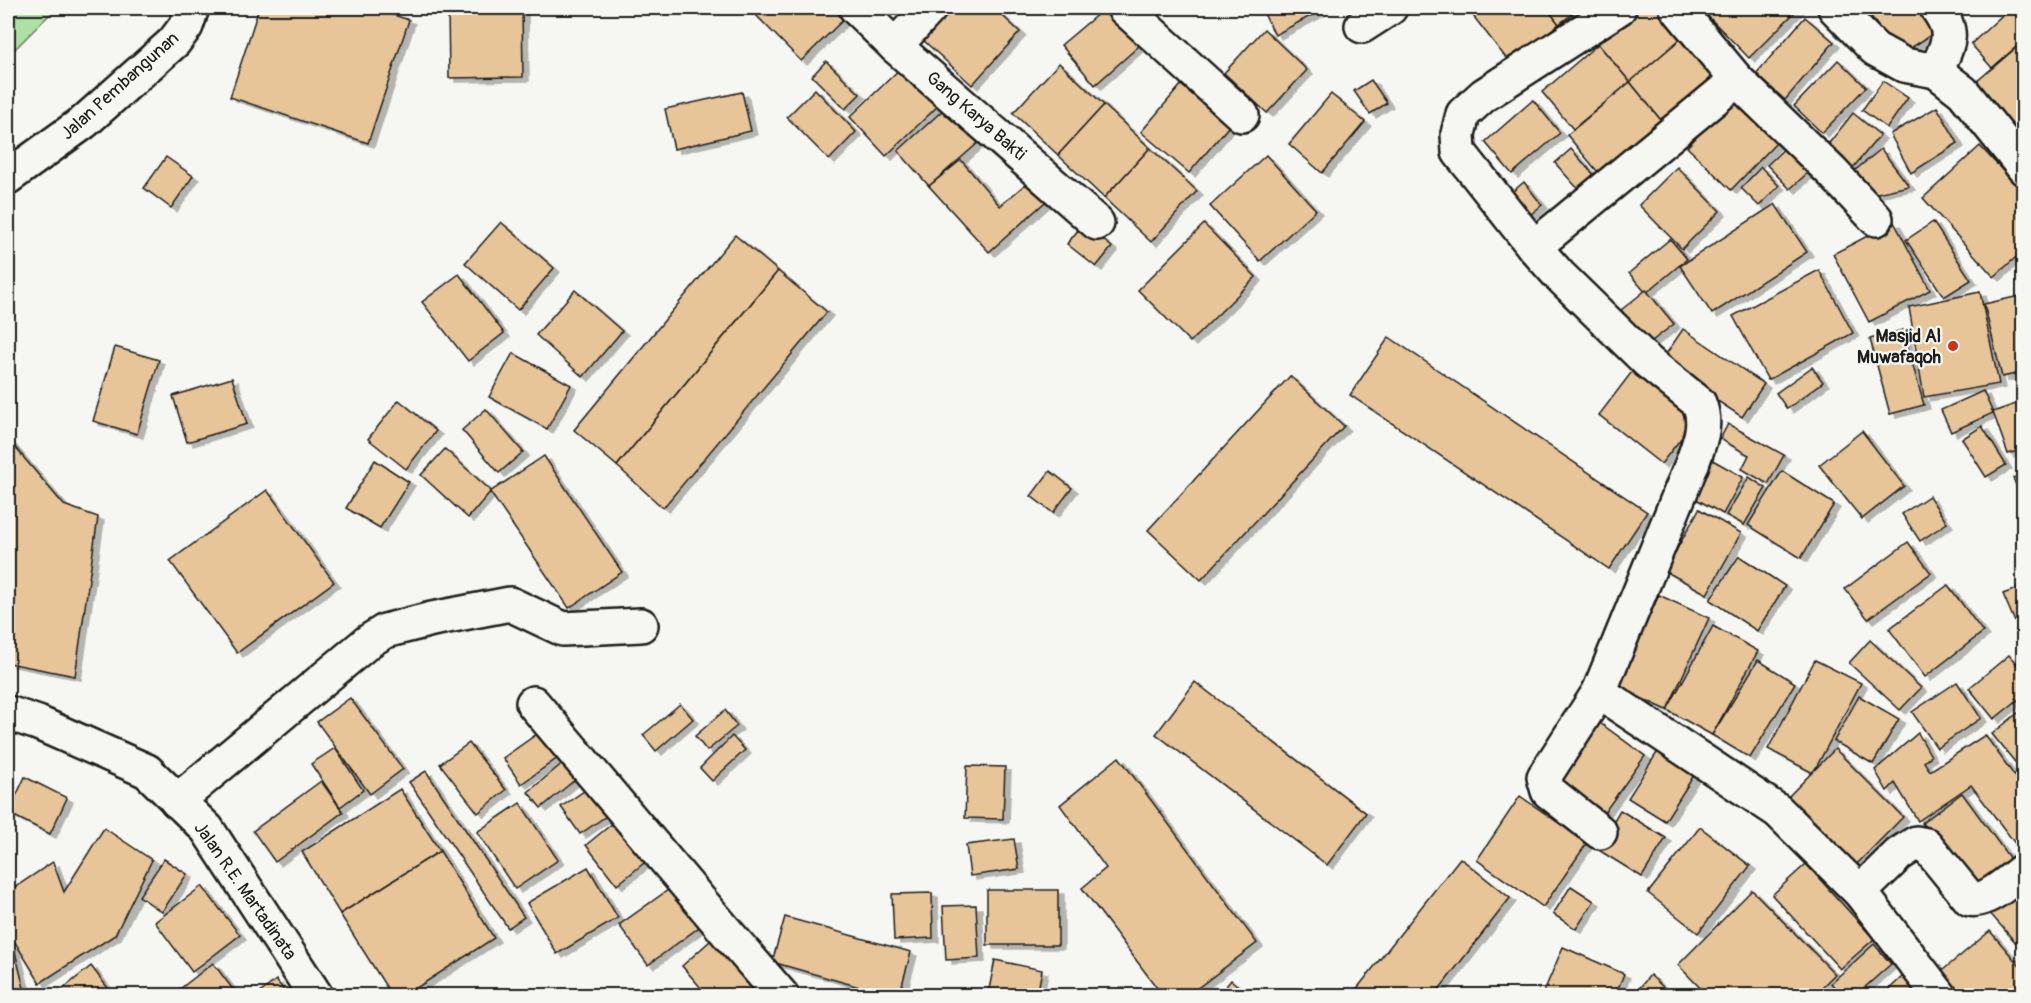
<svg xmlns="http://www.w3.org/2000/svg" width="2031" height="1003" viewBox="0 0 2031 1003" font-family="Pangolin,sans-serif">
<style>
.green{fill:#ade1a3;stroke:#647e60;stroke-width:1.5}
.building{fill:#e7c598;stroke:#1c1c1c;stroke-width:1.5;filter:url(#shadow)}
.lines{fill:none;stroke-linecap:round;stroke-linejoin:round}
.minor-casing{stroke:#1c1c1c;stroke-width:38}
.minor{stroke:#f6f6f2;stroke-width:33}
.poi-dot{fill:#c8321e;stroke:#f6f6f2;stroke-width:2}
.labels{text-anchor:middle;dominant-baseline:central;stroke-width:4.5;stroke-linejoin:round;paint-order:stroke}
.street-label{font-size:18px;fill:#1c1c1c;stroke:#f6f6f2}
.poi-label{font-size:18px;font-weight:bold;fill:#1c1c1c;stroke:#f6f6f2;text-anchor:end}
</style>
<defs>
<filter id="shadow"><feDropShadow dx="6" dy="4" stdDeviation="0" flood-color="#0004"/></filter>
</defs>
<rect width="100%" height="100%" fill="#f6f6f2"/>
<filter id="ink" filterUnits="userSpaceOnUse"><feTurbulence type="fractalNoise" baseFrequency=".0167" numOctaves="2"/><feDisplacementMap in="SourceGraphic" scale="12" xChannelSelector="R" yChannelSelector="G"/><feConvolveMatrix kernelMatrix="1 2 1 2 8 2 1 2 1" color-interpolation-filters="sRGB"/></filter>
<g filter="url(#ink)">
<polygon class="green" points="8,8 56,8 8,56"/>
<g class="building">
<polygon points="259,8 373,8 409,20 368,143 230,97"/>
<polygon points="448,8 522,8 523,77 449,78"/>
<polygon points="749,8 835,8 845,18 801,61"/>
<polygon points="953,8 994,8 1020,32 972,85 923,40"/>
<polygon points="1105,8 1139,46 1095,85 1061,45"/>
<polygon points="1261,8 1316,8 1318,12 1275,35"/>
<polygon points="1467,8 1547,8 1559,24 1509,62"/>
<polygon points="1547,8 1580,8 1559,24"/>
<polygon points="1641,8 1659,8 1684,36 1630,82 1598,44"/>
<polygon points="1700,8 1797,8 1798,9 1749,58"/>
<polygon points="1866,8 1917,8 1934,33 1897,57"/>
<polygon points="2010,8 2024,21 2024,40 1992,68 1971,44"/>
<polygon points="1805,17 1834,42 1785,100 1756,74"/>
<polygon points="1264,29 1307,70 1267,113 1224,73"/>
<polygon points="1684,36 1718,77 1664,124 1630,82"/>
<polygon points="2024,41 2024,130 2013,139 1969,88"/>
<polygon points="1598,44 1630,82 1573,129 1542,92"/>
<polygon points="1838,60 1866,87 1822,133 1794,106"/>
<polygon points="826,61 860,94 845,109 812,76"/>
<polygon points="906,63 942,102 886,156 850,117"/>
<polygon points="1059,63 1104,105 1058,155 1013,113"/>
<polygon points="1371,80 1387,103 1370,114 1354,91"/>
<polygon points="1883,81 1908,98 1887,128 1862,110"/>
<polygon points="1630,82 1664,124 1602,177 1567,135"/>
<polygon points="1181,85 1229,126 1189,173 1141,132"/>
<polygon points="815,89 856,132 829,160 787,117"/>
<polygon points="742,92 751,131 674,149 665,109"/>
<polygon points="1331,94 1365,122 1322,173 1289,144"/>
<polygon points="1733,99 1777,142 1731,190 1687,147"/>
<polygon points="954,100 986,136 929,186 898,151"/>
<polygon points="1533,100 1560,133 1512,174 1485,142"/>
<polygon points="1104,105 1150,148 1104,198 1058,155"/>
<polygon points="1937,107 1958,143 1911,173 1890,134"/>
<polygon points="1853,113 1880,135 1852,169 1826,147"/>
<polygon points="1790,143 1813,168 1790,189 1767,165"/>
<polygon points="1980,146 2024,194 2024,250 1994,277 1923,198"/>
<polygon points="1150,148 1197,191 1151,242 1104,198"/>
<polygon points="1571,149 1595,176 1579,190 1555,163"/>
<polygon points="1881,149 1909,186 1873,194 1853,172"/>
<polygon points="1266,155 1316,210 1260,261 1210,206"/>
<polygon points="166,157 193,176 171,208 144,188"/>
<polygon points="961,160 1000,206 1035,176 1053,195 989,252 929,186"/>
<polygon points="1677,167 1720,211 1682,249 1639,205"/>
<polygon points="1761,167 1779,186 1759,206 1741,188"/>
<polygon points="1524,182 1542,205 1519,224 1500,202"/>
<polygon points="1775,204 1807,252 1712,314 1680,266"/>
<polygon points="501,222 554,268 518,310 465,263"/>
<polygon points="1894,222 1930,290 1869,322 1833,254"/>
<polygon points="1933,222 1971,280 1944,297 1906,240"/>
<polygon points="1083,224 1112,247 1096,267 1067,244"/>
<polygon points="1204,224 1256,277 1190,342 1138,290"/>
<polygon points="735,235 778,271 617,466 574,430"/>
<polygon points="1670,239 1687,259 1646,293 1629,273"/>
<polygon points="1819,270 1853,333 1768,380 1733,316"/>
<polygon points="778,271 827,312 663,508 617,466"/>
<polygon points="459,274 504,333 468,361 422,302"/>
<polygon points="575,290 622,331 583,377 536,335"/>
<polygon points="1646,290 1674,324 1648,344 1621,310"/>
<polygon points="1980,292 1999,384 1924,397 1909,307"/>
<polygon points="2024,295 2024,372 2002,377 1984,304"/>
<polygon points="1683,329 1764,384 1742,417 1660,363"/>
<polygon points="1903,330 1924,405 1890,414 1870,339"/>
<polygon points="1389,337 1647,512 1609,569 1350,395"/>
<polygon points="115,347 159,360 137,434 93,421"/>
<polygon points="513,353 571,385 547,429 489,397"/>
<polygon points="1812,367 1823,382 1787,409 1776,393"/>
<polygon points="1634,369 1697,418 1661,464 1599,415"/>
<polygon points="1290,376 1344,426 1201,580 1148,530"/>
<polygon points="232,378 247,424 187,442 173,396"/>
<polygon points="1983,391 1993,413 1951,432 1941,410"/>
<polygon points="399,400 436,431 406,469 368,439"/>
<polygon points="2024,401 2024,449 2008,454 1993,412"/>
<polygon points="486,409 523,452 499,473 462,430"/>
<polygon points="1728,424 1784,455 1768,484 1742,469 1749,455 1720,439"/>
<polygon points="1982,426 2006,465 1986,477 1962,439"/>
<polygon points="1862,431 1904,486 1862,519 1819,465"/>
<polygon points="8,439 64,505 98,517 75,676 8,663"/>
<polygon points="445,449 491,491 468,518 421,475"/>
<polygon points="544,456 622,572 569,608 490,492"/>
<polygon points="1709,458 1743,477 1723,514 1689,495"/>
<polygon points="375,460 409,482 380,528 346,508"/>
<polygon points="1050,471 1072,488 1053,513 1031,496"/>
<polygon points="1782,471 1834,504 1801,558 1748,525"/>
<polygon points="2024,474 2024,504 2013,478"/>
<polygon points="1749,477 1766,488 1744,525 1726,515"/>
<polygon points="267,490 334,582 237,653 170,561"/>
<polygon points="1929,496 1947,523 1920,541 1902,514"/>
<polygon points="1699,509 1741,533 1707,594 1665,571"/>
<polygon points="1908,542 1931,573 1868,619 1845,589"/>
<polygon points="1739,556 1785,586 1757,631 1710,600"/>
<polygon points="1948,585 1983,632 1925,677 1889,629"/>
<polygon points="2024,586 2024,643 2003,594"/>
<polygon points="1659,595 1709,618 1667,710 1617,687"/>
<polygon points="1713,626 1758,651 1712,735 1667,710"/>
<polygon points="1870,640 1921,688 1900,710 1849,663"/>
<polygon points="2009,655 2024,673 2024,695 1994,719 1969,688"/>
<polygon points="1758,660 1795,683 1750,758 1712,735"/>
<polygon points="1815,660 1861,683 1813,773 1768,749"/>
<polygon points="1195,682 1366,813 1327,865 1156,734"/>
<polygon points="1957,682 1981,718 1937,748 1912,712"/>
<polygon points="1859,696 1899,719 1873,764 1834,741"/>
<polygon points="350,698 403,769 370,794 317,722"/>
<polygon points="680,704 693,719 656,751 643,735"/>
<polygon points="2024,708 2024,773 1992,734"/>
<polygon points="725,710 737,726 707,751 695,736"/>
<polygon points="1600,723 1645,756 1601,817 1556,784"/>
<polygon points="544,729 562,755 521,784 503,758"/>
<polygon points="1918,733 1931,756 1924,762 1930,771 1985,735 2024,789 2023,854 1971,785 1918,821 1895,783 1887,791 1875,770"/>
<polygon points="732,736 745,750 712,781 700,768"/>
<polygon points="469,743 506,790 478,813 440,764"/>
<polygon points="335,748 363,790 340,807 311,764"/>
<polygon points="1660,748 1696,772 1665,821 1628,798"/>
<polygon points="1835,749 1903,817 1853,868 1785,800"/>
<polygon points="570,757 583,773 541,808 528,792"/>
<polygon points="1119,757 1257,943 1187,996 1163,996 1082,888 1106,868 1060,805"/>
<polygon points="967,766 1005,767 1003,819 965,818"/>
<polygon points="426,771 524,917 508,928 409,782"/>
<polygon points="25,777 67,798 50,834 8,813"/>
<polygon points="321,781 343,812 275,862 253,831"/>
<polygon points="597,782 615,810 580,834 561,807"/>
<polygon points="400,789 440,851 340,914 302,852"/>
<polygon points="1962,793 2016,867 1975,896 1922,823"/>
<polygon points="1520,796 1587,843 1543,907 1477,860"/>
<polygon points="520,803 558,860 515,889 477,832"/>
<polygon points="1620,810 1666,838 1642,877 1597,849"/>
<polygon points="624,814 655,854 617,885 586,845"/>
<polygon points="1700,827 1750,866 1698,933 1648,893"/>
<polygon points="104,828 152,860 115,935 40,983 8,931 8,892 53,862 64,892"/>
<polygon points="1014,839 1019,869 970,876 966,845"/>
<polygon points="440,851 494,938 404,996 392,996 340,914"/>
<polygon points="1460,858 1510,898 1434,996 1351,996"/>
<polygon points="164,859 187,874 162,912 139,896"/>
<polygon points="1806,864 1874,939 1840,969 1772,895"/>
<polygon points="588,867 618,918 557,954 527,903"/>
<polygon points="682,880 710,919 648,965 619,925"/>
<polygon points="2024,884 2024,952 1987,910"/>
<polygon points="202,886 240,935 192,972 155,922"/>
<polygon points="1571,886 1594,901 1576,929 1553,914"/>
<rect x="987" y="890" width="71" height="55"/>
<polygon points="1752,890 1835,974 1813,996 1708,996 1678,965"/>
<polygon points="932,893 933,938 894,940 892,894"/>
<polygon points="976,905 979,958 946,960 943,906"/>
<polygon points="785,917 911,952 899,996 891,996 772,962"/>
<polygon points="1990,931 2024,971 2024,996 1954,996 1937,975"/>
<polygon points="720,932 776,996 708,996 682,966"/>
<polygon points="13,944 26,996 8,996 8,945"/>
<polygon points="1874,944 1891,964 1855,996 1842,996 1831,983"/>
<polygon points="1563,947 1624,974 1615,996 1542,996"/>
<polygon points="995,960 1042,970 1037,996 988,994"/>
<polygon points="213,963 238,996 171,996"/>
<polygon points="91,966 114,996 54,996"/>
<polygon points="1650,975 1673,996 1633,996"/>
<polygon points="1904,975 1922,996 1882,996"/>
<polygon points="276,980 288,996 256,996"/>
<polygon points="1231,980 1250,996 1218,996"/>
</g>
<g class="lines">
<defs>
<g id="minor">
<polyline points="856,8 895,46 1097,223"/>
<polyline points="1124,8 1242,115"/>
<path d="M1619 8 1484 95 1463 114 1458 134 1459 152 1534 247 1559 275 1648 362 1699 403C1708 425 1699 443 1692 464L1599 692 1778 811 1860 892 1940 996"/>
<polyline points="1677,8 1737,80 1832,172 1876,219"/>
<polyline points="1835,8 1875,49 1904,65 1936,71 1963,92 2024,168"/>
<polyline points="1362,26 1390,8"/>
<polyline points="895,46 930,8"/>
<path d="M1936 71C1948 44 1956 34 1937 8"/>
<polyline points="8,177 84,122 174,42 186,26 192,8"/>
<polyline points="1534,247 1737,80"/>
<polyline points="1599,692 1544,777 1548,791 1600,832"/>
<polyline points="533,703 729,935 782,996"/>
<polyline points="8,713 38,723 147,771 207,829 316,996"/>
<polyline points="177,801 369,641 385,631 432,619 510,604 563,629 641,625"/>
<path d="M1860 892 1899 854 1916 843 1926 845 1970 899C1986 903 2010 880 2024 870"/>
</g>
</defs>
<use href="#minor" class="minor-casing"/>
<use href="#minor" class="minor"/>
</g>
</g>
<circle class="poi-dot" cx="1953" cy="346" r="6"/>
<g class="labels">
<g class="street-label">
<text transform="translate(120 86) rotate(-42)">Jalan Pembangunan</text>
<text transform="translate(976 116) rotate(41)">Gang Karya Bakti</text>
<text transform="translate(245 891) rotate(55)">Jalan R.E. Martadinata</text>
</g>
<g class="poi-label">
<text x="1941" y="336">Masjid Al<tspan x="1941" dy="21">Muwafaqoh</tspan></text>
</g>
</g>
<rect width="2031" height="1003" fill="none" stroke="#f6f6f2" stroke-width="30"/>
<rect x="15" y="15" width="2001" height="973" fill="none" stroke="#1c1c1c" stroke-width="2" filter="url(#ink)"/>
</svg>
